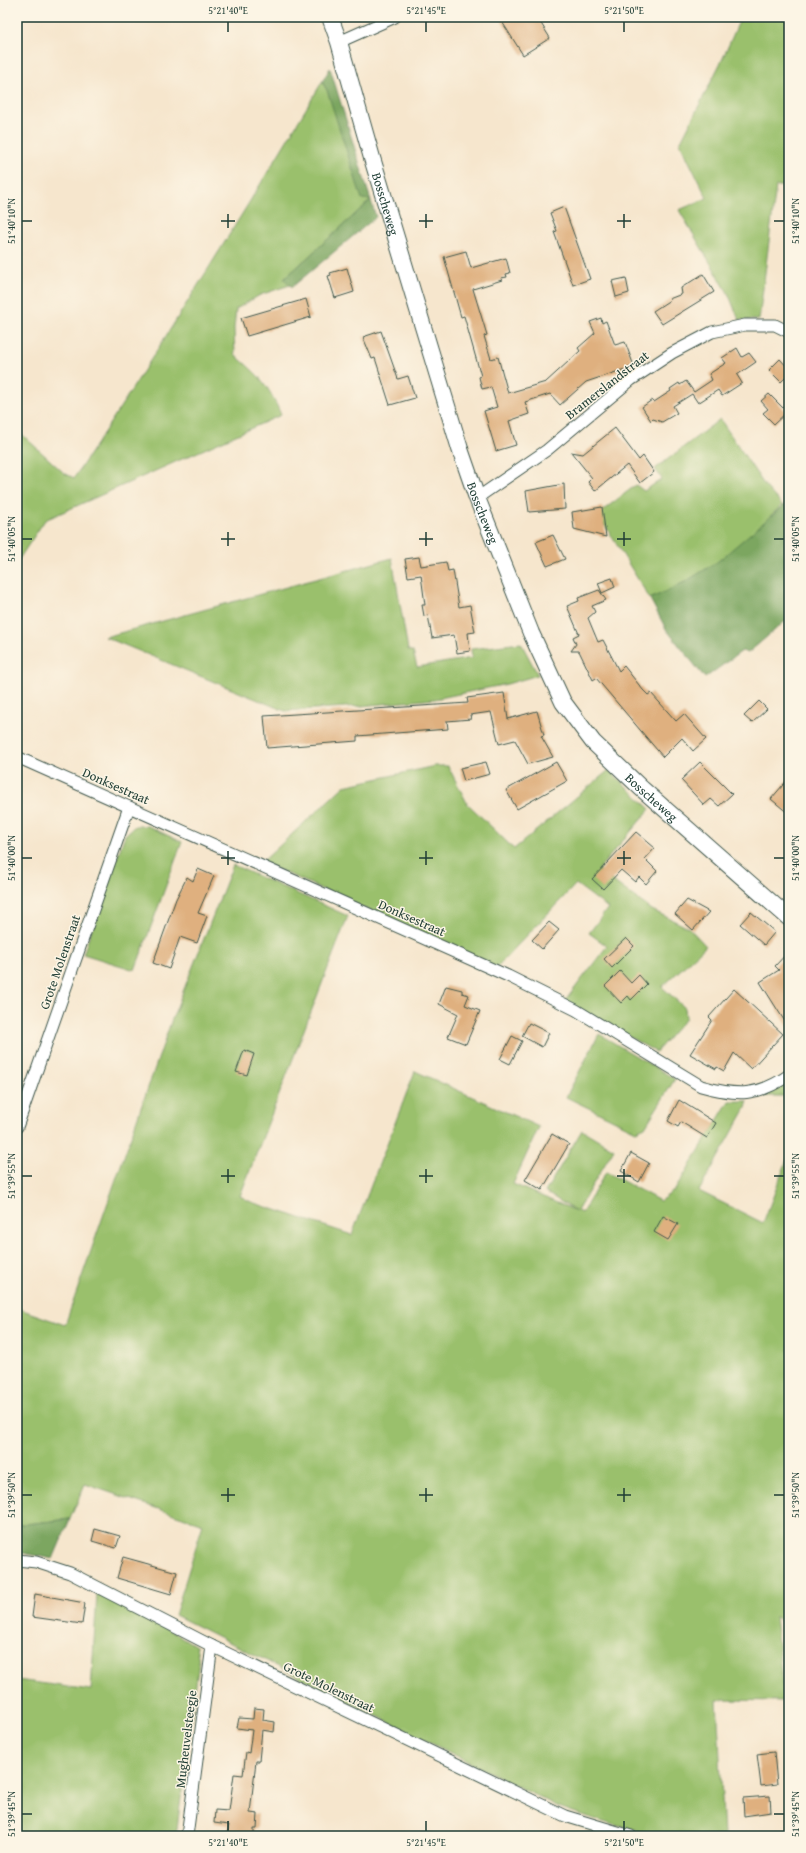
<svg xmlns="http://www.w3.org/2000/svg" width="806" height="1853" viewBox="0 0 806 1853" font-family="'Gentium Book Plus',serif">
<style>
.green{fill:#9ac06c;stroke:#5c7e50}
.forest{fill:#7ba660;stroke:#4d724a}
.building{fill:#dfb07f}
.lines{fill:none;stroke-linecap:round;stroke-linejoin:round}
.street-casing{stroke:#3f564b;stroke-width:13}
.secondary-casing{stroke:#3f564b;stroke-width:18}
.street{stroke:#fff;stroke-width:11}
.secondary{stroke:#fff;stroke-width:16}
.ticks{fill:none;stroke:#1f3d34;stroke-width:1.5}
.labels{text-anchor:middle;dominant-baseline:central;stroke-width:3;stroke-linejoin:round;paint-order:stroke}
.street-label{font-size:13px;fill:#1f3d34;stroke:#fcf5e5}
.neatline{fill:none;stroke:#1f3d34;stroke-width:1.5}
.ticks-label{font-size:10px;text-anchor:middle;fill:#1f3d34}
</style>
<rect width="100%" height="100%" fill="#fcf5e5"/>
<filter id="ink" filterUnits="userSpaceOnUse"><feTurbulence type="fractalNoise" baseFrequency=".025" numOctaves="2"/><feDisplacementMap in="SourceGraphic" scale="8" xChannelSelector="R" yChannelSelector="G"/><feConvolveMatrix kernelMatrix="1 2 1 2 8 2 1 2 1" color-interpolation-filters="sRGB"/></filter>
<filter id="wash" filterUnits="userSpaceOnUse"><feTurbulence type="fractalNoise" baseFrequency=".012" numOctaves="4" result="noise"/><feDisplacementMap in="SourceGraphic" scale="16" xChannelSelector="R" yChannelSelector="G"/><feGaussianBlur stdDeviation="0.9" result="paint"/><feColorMatrix in="noise" values="0 0 0 0 0 0 0 0 0 0 0 0 0 0 0 0 0 1.4 0 .05"/><feComposite in="paint" operator="in"/></filter>
<g filter="url(#wash)">
<rect width="100%" height="100%" fill="#f6e6cd"/>
<g class="green">
<polygon points="741,17 789,17 789,186 776,186 759,320 739,320 728,293 679,210 707,198 680,143 723,58"/>
<path d="M322 82 327 90 371 200 284 279 290 285 260 295 236 309 234 328 235 355C260 376 268 384 281 415L45 520 17 562V430L64 473 74 478C160 348 242 216 322 82Z"/>
<path d="M720 419 765 486 782 505C761 525 741 545 718 562 697 577 673 588 650 599L598 514 636 485 644 491 662 479 655 469Z"/>
<polygon points="392,558 408,650 413,652 417,667 472,658 471,649 521,643 538,675 507,684 435,699 361,706 285,711 105,637"/>
<polygon points="435,766 448,766 467,803 514,849 609,770 650,809 598,870 652,910 689,928 706,946 662,987 685,1008 686,1018 656,1052 565,1001 607,946 589,933 608,908 576,884 496,968 262,862 344,786"/>
<polygon points="135,826 148,826 182,842 135,970 83,954 125,835"/>
<path d="M233 865 348 916 240 1196 251 1202 352 1235 415 1071 539 1127 513 1184 576 1211 545 1192 582 1130 614 1149 577 1211 582 1213 606 1172 660 1201 675 1190 729 1101H748L746 1108 699 1191 763 1223 789 1155V1626L783 1624 775 1616 784 1701 717 1700 724 1836C705 1836 685 1838 666 1836 630 1832 593 1819 559 1807L175 1615 203 1524 85 1484 70 1519 17 1525V1308L65 1325 171 1022Z"/>
<polygon points="599,1034 675,1079 645,1127 636,1131 566,1097"/>
<polygon points="789,1080 789,1096 763,1096 774,1091"/>
<polygon points="97,1593 175,1633 196,1646 199,1661 176,1836 17,1836 17,1680 91,1690"/>
</g>
<g class="forest">
<polygon points="330,68 376,217 292,287 284,279 371,200 362,199 327,90 322,82"/>
<polygon points="789,501 789,618 748,653 742,651 705,678 666,629 650,599 685,582 717,562"/>
<polygon points="70,1519 53,1559 17,1552 17,1525"/>
</g>
<g id="blocks">
<g class="building">
<polygon points="499,17 537,17 550,38 523,55"/>
<polygon points="564,207 590,279 573,285 554,232 557,231 550,213"/>
<polygon points="466,251 471,268 506,258 510,273 506,274 507,277 501,278 502,280 473,289 487,335 484,336 491,359 498,357 508,393 546,382 580,351 578,348 595,333 590,322 601,318 602,323 606,321 615,345 625,342 634,366 586,382 560,405 550,394 525,402 529,414 509,421 516,445 496,451 484,411 497,407 491,387 482,389 479,377 481,376 464,316 461,317 444,257"/>
<polygon points="347,268 354,292 335,298 328,276 331,275 330,273"/>
<polygon points="703,274 714,292 662,324 653,311 670,300 669,299 682,294 681,288"/>
<polygon points="626,278 629,293 616,297 612,281"/>
<polygon points="306,299 311,317 247,336 241,318"/>
<polygon points="381,331 398,379 408,376 415,398 390,405 375,358 372,359 363,337"/>
<polygon points="737,348 742,357 749,353 756,362 737,375 742,383 722,396 718,390 698,403 692,394 673,406 677,413 662,422 653,419 651,421 642,407 652,400 654,402 671,391 670,389 679,383 680,385 686,381 694,392 712,380 709,374 726,363 722,358"/>
<polygon points="780,359 789,369 789,374 781,382 769,370"/>
<polygon points="769,394 787,412 774,424 763,413 768,409 761,401"/>
<polygon points="615,428 639,460 643,456 654,472 640,483 627,465 595,491 588,482 592,478 571,452 583,454"/>
<polygon points="564,484 565,509 529,512 526,491"/>
<polygon points="602,507 606,537 574,529 572,512"/>
<polygon points="553,535 565,559 547,566 536,542"/>
<polygon points="419,557 421,566 446,562 448,571 453,570 459,607 470,605 475,632 468,633 470,651 457,653 454,635 432,638 428,615 424,616 422,605 425,605 421,575 408,577 405,559"/>
<polygon points="612,578 615,587 602,593 598,583"/>
<polygon points="599,590 606,600 592,606 595,612 588,618 598,642 603,640 619,671 624,666 643,690 648,695 651,693 676,721 684,714 706,739 693,751 682,738 663,757 596,678 593,680 579,651 571,651 576,644 573,637 579,634 567,606 579,601 578,598"/>
<polygon points="504,693 508,719 537,711 544,735 541,736 553,757 528,764 515,740 499,744 491,712 470,715 471,719 447,721 448,729 357,736 357,741 267,748 264,716 468,703 467,698"/>
<polygon points="759,701 767,709 752,723 744,716"/>
<polygon points="486,762 490,774 464,781 460,768"/>
<polygon points="556,762 567,781 517,809 506,790"/>
<polygon points="700,762 732,794 719,806 711,799 704,805 681,780"/>
<polygon points="789,778 789,814 771,799"/>
<polygon points="636,832 655,848 645,859 657,871 646,884 639,877 635,882 621,870 603,889 592,879"/>
<polygon points="198,869 214,876 198,913 207,916 197,943 180,937 169,969 153,963 176,899 187,877 193,881"/>
<polygon points="687,900 709,912 693,930 675,914"/>
<polygon points="751,912 775,932 764,945 740,924"/>
<polygon points="549,922 559,930 542,949 532,940"/>
<polygon points="626,938 634,946 612,968 604,959"/>
<polygon points="789,951 789,1028 760,982 779,970 775,966"/>
<polygon points="620,971 631,983 639,975 647,984 631,1000 628,996 621,1003 605,986"/>
<polygon points="446,986 462,990 462,993 469,995 465,1005 480,1011 466,1044 448,1037 458,1014 439,1004"/>
<polygon points="734,989 783,1034 751,1069 734,1053 724,1071 717,1067 716,1069 690,1054 712,1020 709,1017"/>
<polygon points="529,1023 549,1033 542,1047 522,1036"/>
<polygon points="512,1036 522,1041 510,1064 500,1059"/>
<polygon points="244,1050 254,1054 247,1075 236,1072"/>
<polygon points="679,1100 716,1123 707,1138 681,1122 678,1127 668,1121"/>
<polygon points="552,1134 569,1144 542,1190 525,1180"/>
<polygon points="631,1153 649,1163 639,1182 621,1171"/>
<polygon points="663,1216 678,1224 668,1240 654,1232"/>
<polygon points="95,1529 120,1536 116,1548 92,1541"/>
<polygon points="123,1557 177,1572 171,1594 117,1578"/>
<polygon points="35,1594 85,1603 82,1624 32,1617"/>
<polygon points="254,1708 264,1709 263,1720 275,1722 274,1732 262,1730 259,1761 256,1761 250,1813 258,1814 257,1829 254,1829 254,1836 227,1836 229,1825 214,1823 215,1810 229,1811 234,1774 243,1775 246,1752 249,1753 252,1730 237,1728 239,1718 253,1719"/>
<polygon points="774,1752 777,1784 761,1786 757,1754"/>
<polygon points="770,1796 771,1812 744,1816 743,1798"/>
</g>
</g>
</g>
<g filter="url(#ink)">
<use href="#blocks" fill-opacity="0" stroke="#3f564b" stroke-width="1"/>
<g class="lines">
<defs>
<g id="street">
<polyline points="339,42 395,17"/>
<polyline points="477,498 547,450 631,380 672,353 712,332 745,325 775,325 789,332"/>
<path d="M17 757 508 976 576 1010 701 1086C736 1096 758 1097 789 1075"/>
<polyline points="17,1127 129,807"/>
<polyline points="17,1560 36,1562 70,1573 212,1646 565,1816 631,1836"/>
<polyline points="187,1836 212,1646"/>
<polyline points="785,1836 789,1835"/>
</g>
<g id="secondary">
<path id="s1" d="M330 17 339 42 372 158 460 449 477 498 531 633 563 702 593 742 641 788 789 918"/>
</g>
</defs>
<use href="#street" class="street-casing"/>
<use href="#secondary" class="secondary-casing"/>
<use href="#street" class="street"/>
<use href="#secondary" class="secondary"/>
</g>
</g>
<path class="ticks" d="M228 22V32M426 22V32M624 22V32M228 214V228M426 214V228M624 214V228M22 221H32M221 221H235M419 221H433M617 221H631M774 221H784M228 532V546M426 532V546M624 532V546M22 539H32M221 539H235M419 539H433M617 539H631M774 539H784M228 851V865M426 851V865M624 851V865M22 858H32M221 858H235M419 858H433M617 858H631M774 858H784M228 1169V1183M426 1169V1183M624 1169V1183M22 1176H32M221 1176H235M419 1176H433M617 1176H631M774 1176H784M228 1488V1502M426 1488V1502M624 1488V1502M22 1495H32M221 1495H235M419 1495H433M617 1495H631M774 1495H784M22 1814H32M774 1814H784M228 1821V1831M426 1821V1831M624 1821V1831"/>
<g class="labels">
<g class="street-label">
<text stroke="none"><textPath href="#s1" startOffset="195">Bosscheweg</textPath></text>
<text transform="translate(607 385) rotate(-38)">Bramerslandstraat</text>
<text stroke="none"><textPath href="#s1" startOffset="519">Bosscheweg</textPath></text>
<text transform="translate(116 786) rotate(24)">Donksestraat</text>
<text stroke="none"><textPath href="#s1" startOffset="855">Bosscheweg</textPath></text>
<text transform="translate(412 918) rotate(24)">Donksestraat</text>
<text transform="translate(60 962) rotate(-71)">Grote Molenstraat</text>
<text transform="translate(329 1687) rotate(26)">Grote Molenstraat</text>
<text transform="translate(186 1739) rotate(-83)">Mugheuvelsteegje</text>
</g>
</g>
<rect width="806" height="1853" fill="none" stroke="#fcf5e5" stroke-width="44"/>
<rect x="22" y="22" width="762" height="1809" class="neatline"/>
<g class="ticks-label">
<text x="228" y="14">5°21'40"E</text>
<text x="426" y="14">5°21'45"E</text>
<text x="624" y="14">5°21'50"E</text>
<text transform="translate(11 221) rotate(-90)" y="4">51°40'10"N</text>
<text transform="translate(795 221) rotate(-90)" y="4">51°40'10"N</text>
<text transform="translate(11 539) rotate(-90)" y="4">51°40'05"N</text>
<text transform="translate(795 539) rotate(-90)" y="4">51°40'05"N</text>
<text transform="translate(11 858) rotate(-90)" y="4">51°40'00"N</text>
<text transform="translate(795 858) rotate(-90)" y="4">51°40'00"N</text>
<text transform="translate(11 1176) rotate(-90)" y="4">51°39'55"N</text>
<text transform="translate(795 1176) rotate(-90)" y="4">51°39'55"N</text>
<text transform="translate(11 1495) rotate(-90)" y="4">51°39'50"N</text>
<text transform="translate(795 1495) rotate(-90)" y="4">51°39'50"N</text>
<text transform="translate(11 1814) rotate(-90)" y="4">51°39'45"N</text>
<text transform="translate(795 1814) rotate(-90)" y="4">51°39'45"N</text>
<text x="228" y="1846">5°21'40"E</text>
<text x="426" y="1846">5°21'45"E</text>
<text x="624" y="1846">5°21'50"E</text>
</g>
</svg>
